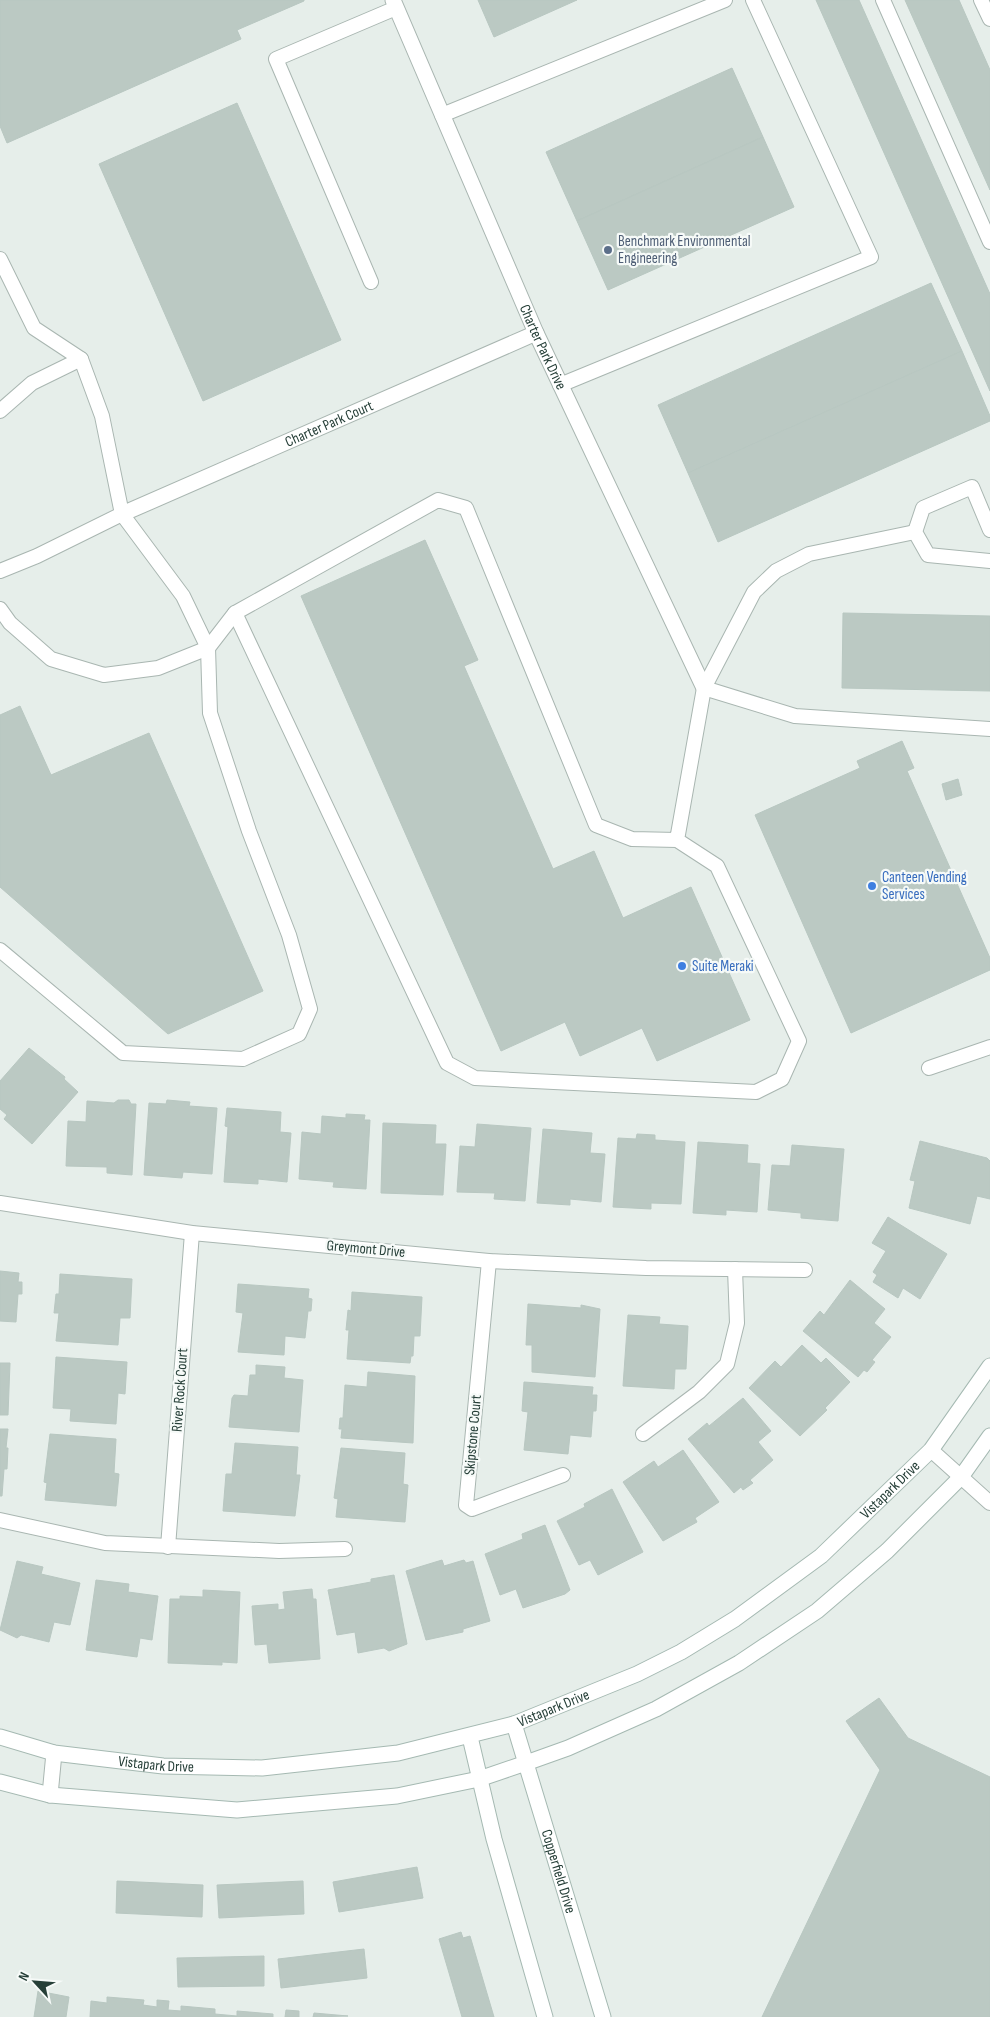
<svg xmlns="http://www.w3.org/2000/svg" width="990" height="2017" viewBox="0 0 990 2017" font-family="'Sofia Sans Condensed',sans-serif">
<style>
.building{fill:#bbc9c3;stroke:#b8c7c1}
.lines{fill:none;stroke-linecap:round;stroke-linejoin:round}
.lane-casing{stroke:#a9b6b1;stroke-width:16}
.street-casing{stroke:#a9b6b1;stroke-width:17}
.secondary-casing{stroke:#a5b9b2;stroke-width:17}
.lane{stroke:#fff;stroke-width:14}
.street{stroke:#fff;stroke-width:15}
.secondary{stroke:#fff;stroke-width:15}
.service-dot{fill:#5c6f8a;stroke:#f6faf8;stroke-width:2}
.shop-dot{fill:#3f7fe0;stroke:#f6faf8;stroke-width:2}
.labels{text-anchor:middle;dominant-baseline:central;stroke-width:4.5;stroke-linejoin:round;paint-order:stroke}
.service-label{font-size:15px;fill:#4e5e75;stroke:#f6faf8;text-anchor:start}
.street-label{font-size:15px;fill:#263f38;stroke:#f6faf8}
.shop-label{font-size:15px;fill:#366cbe;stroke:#f6faf8;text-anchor:start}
</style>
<rect width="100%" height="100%" fill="#e6eeea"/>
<g class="building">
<polygon points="0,0 304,0 304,1 237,30 241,39 7,143 0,126"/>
<polygon points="478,0 577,0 494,37"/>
<polygon points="816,0 859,0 990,294 990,391"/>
<polygon points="905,0 959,0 990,70 990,190"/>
<polygon points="732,68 763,137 577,221 546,152"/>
<polygon points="237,103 341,340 203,401 99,164"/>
<polygon points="763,137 794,207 608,290 577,221"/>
<polygon points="931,283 962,351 688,473 658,405"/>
<polygon points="962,351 990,416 990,421 718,542 688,473"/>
<polygon points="425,540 478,660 464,666 553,869 594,851 623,918 691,887 750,1020 657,1061 642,1028 580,1056 565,1022 501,1051 301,596"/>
<polygon points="843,613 990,616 990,691 842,688"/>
<polygon points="20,706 51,775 149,733 263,991 168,1034 0,887 0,715"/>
<polygon points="902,741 914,768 907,771 990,958 990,970 851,1033 755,815 860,768 857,761"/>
<polygon points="958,779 962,795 946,800 942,784"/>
<polygon points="29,1048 65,1077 64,1079 78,1092 32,1144 4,1119 7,1115 0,1109 0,1081"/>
<polygon points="118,1100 129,1100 131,1104 136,1104 132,1175 107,1173 107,1167 66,1166 68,1121 86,1122 87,1101 114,1103"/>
<polygon points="167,1100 190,1102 189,1106 217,1108 212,1174 183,1172 182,1178 144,1175 149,1103 166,1104"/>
<polygon points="227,1108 281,1112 280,1132 291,1133 287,1182 258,1179 258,1184 224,1182 228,1127 225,1126"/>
<polygon points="346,1114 365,1115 364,1120 370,1120 366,1189 333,1187 334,1182 299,1179 302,1132 321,1134 322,1116 346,1118"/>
<polygon points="383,1123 436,1125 435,1144 446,1144 443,1195 381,1193"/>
<polygon points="477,1124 531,1128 525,1201 494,1199 495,1193 457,1192 460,1146 475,1147"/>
<polygon points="543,1129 592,1133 590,1153 605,1154 601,1202 570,1199 570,1205 537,1203"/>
<polygon points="637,1134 655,1135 655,1140 685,1142 681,1204 651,1203 651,1209 613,1207 618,1138 636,1139"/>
<polygon points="920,1141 987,1158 990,1161 990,1199 977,1196 970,1224 909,1208 915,1181 910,1180"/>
<polygon points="698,1142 748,1145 747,1163 760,1164 757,1212 726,1210 726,1215 693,1213"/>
<polygon points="792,1145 844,1149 838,1221 801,1218 801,1213 768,1210 772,1165 790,1166"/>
<polygon points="888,1217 947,1254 920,1299 903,1288 898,1298 873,1282 877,1275 873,1272 886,1251 872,1243"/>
<polygon points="0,1271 19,1273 18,1282 22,1282 22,1294 18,1294 16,1322 0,1321"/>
<polygon points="60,1274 132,1279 130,1318 120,1318 118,1345 56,1341 59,1313 54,1313 56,1294 59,1294"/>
<polygon points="850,1280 885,1309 874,1323 891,1337 872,1360 875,1362 867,1372 864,1370 858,1377 803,1331 820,1311 824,1315"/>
<polygon points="238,1284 309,1289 308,1298 312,1299 311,1311 308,1311 305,1338 285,1336 284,1355 238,1352 243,1313 236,1312"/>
<polygon points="352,1292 422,1297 420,1336 414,1336 413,1356 411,1356 410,1363 347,1359 349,1330 346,1330 348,1310 351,1311"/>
<polygon points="528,1304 581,1308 581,1305 600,1309 595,1377 532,1372 532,1345 526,1345"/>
<polygon points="628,1315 660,1317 659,1324 688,1326 686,1369 675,1369 674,1389 623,1386"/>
<polygon points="802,1345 821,1363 826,1358 850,1382 825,1408 827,1410 800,1436 749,1388 775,1361 781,1367"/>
<polygon points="56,1357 127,1362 125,1394 118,1393 116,1424 70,1421 71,1409 53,1408"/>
<polygon points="0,1363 10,1363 8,1415 0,1415"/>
<polygon points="256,1365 285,1367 284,1378 303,1380 299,1432 229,1427 232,1398 234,1395 248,1396 250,1375 256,1375"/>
<polygon points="368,1372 415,1376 413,1443 341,1438 342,1429 339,1429 340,1418 343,1418 345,1385 367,1387"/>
<polygon points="524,1382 593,1387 592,1395 597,1395 596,1411 593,1411 591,1437 570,1435 568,1454 524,1450 528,1412 522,1411"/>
<polygon points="743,1398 771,1431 758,1442 773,1460 750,1480 753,1483 743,1490 741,1487 734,1493 688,1439 707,1423 709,1426"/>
<polygon points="0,1429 8,1429 6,1448 8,1448 7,1469 4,1469 2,1496 0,1496"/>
<polygon points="50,1434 116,1439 114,1473 119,1474 116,1506 45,1500 47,1483 44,1482"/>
<polygon points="235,1443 298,1447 296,1475 300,1475 295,1516 223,1511 226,1474 232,1474"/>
<polygon points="341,1448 405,1453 403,1484 408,1485 405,1522 336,1517 338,1499 334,1498"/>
<polygon points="683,1450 719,1502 695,1518 697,1522 663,1541 623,1482 654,1461 658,1467"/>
<polygon points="612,1489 643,1552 598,1575 590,1560 579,1565 557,1521 585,1507 584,1504"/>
<polygon points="545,1525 570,1590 565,1594 523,1608 516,1589 500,1595 485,1554 523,1539 522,1534"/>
<polygon points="442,1560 444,1566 464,1560 466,1563 473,1561 490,1621 463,1629 463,1632 426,1640 406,1571"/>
<polygon points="17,1561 43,1567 41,1574 80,1583 70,1625 54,1622 49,1642 21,1635 17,1638 0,1630"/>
<polygon points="394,1575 407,1644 389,1651 384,1648 358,1653 355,1632 337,1635 328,1590 371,1582 371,1579"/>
<polygon points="96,1580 129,1584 128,1592 158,1596 152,1640 140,1638 137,1657 86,1650"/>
<polygon points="312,1589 313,1599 316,1599 320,1659 269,1663 267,1644 255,1645 252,1606 278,1604 278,1610 285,1609 283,1592"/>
<polygon points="203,1590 240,1592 237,1663 222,1662 222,1665 168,1663 170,1599 180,1599 180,1596 203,1597"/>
<polygon points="879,1698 908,1738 990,1777 990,2017 762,2017 880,1770 846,1721"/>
<polygon points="417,1867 423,1898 339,1912 333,1882"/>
<polygon points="117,1881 203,1885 202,1917 116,1913"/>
<polygon points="303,1881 304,1914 219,1918 217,1885"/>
<polygon points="461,1932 463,1938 470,1936 494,2017 462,2017 439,1939"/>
<polygon points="364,1949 367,1978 281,1988 278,1959"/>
<polygon points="264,1956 264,1986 178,1987 177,1958"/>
<polygon points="38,1991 69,1997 66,2017 34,2017"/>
<polygon points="107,1997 144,2000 143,2005 157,2007 157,2000 169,2001 168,2010 181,2011 181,2006 215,2009 215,2014 237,2016 237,2011 273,2014 273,2017 90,2017 91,2001 107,2003"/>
<polygon points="286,2010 299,2011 299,2017 285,2017"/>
<polygon points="314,2013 348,2016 313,2017"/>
</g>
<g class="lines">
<defs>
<g id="lane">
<polyline points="883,0 990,242"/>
<polyline points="981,0 990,19"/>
<polyline points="442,115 725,0"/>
<polyline points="0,259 34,328 81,359 102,416 122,514 183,596 208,648 210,713 249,831 289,935 310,1009 299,1034 243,1059 123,1053 0,950"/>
<polyline points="371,282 276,59 396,8"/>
<polyline points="560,385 871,257 753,0"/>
<polyline points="0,411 32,383 81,359"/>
<polyline points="990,530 972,487 923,508 915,532 928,555 990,561"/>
<polyline points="0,571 37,556 122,514"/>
<polyline points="0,609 10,623 51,659 104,675 158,668 208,648 235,613"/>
<polyline points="704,688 795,716 990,729"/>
<polyline points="677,840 632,839 596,825 466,508 438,500 235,613 447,1063 475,1078 756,1092 782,1079 799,1041 717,866 677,840 704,688 754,592 776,571 809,554 915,532"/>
<polyline points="929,1068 990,1047"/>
<polyline points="0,1203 192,1233 489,1261 646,1268 805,1270"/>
<polyline points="489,1261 466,1505 472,1509 563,1475"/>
<polyline points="643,1434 699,1392 727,1364 737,1323 735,1269"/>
<polyline points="931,1450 990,1503"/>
<polyline points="0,1520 105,1543 279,1551 345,1549"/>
<polyline points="168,1547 192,1233"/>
</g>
<g id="street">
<path id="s1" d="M393 0 536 333 704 688"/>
<path id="s2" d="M122 514 536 333"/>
<polyline points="50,1795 54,1753"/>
</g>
<g id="secondary">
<path id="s3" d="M514 1724 603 2017"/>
<path id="s4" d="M0 1737 54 1753 163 1766 262 1768 398 1753 514 1724 637 1674 681 1652 735 1619 821 1556 931 1450 990 1366"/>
<polyline points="470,1737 494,1839 545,2017"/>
<polyline points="0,1782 50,1795 237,1810 397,1796 479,1779 526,1763 568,1748 656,1709 739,1663 817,1611 887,1551 961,1477 990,1436"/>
</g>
</defs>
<use href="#lane" class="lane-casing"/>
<use href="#street" class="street-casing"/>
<use href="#secondary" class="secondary-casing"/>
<use href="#lane" class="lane"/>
<use href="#street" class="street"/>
<use href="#secondary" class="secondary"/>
</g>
<circle class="service-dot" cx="608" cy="250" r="5"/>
<g class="shop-dot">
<circle cx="872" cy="886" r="5"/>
<circle cx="682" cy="966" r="5"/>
</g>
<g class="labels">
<g class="service-label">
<text x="618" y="241">Benchmark Environmental<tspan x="618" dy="17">Engineering</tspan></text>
</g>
<g class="street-label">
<text stroke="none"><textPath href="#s1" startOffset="378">Charter Park Drive</textPath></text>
<text stroke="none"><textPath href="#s2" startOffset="226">Charter Park Court</textPath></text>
<text transform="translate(366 1249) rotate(5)">Greymont Drive</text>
<text transform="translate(180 1390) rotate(-86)">River Rock Court</text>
<text transform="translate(473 1435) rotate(-85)">Skipstone Court</text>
<text stroke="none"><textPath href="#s4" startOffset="969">Vistapark Drive</textPath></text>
<text stroke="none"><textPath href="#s4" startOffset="564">Vistapark Drive</textPath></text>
<text stroke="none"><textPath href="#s4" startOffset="159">Vistapark Drive</textPath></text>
<text stroke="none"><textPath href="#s3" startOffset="154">Copperfield Drive</textPath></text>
</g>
<g class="shop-label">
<text x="882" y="877">Canteen Vending<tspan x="882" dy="17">Services</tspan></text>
<text x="692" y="966">Suite Meraki</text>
</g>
</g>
<g transform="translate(35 1982) rotate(296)" stroke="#f6faf8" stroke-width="4" paint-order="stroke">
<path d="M0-4L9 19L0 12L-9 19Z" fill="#263f38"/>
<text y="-8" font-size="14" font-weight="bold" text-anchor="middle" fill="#263f38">N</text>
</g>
</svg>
